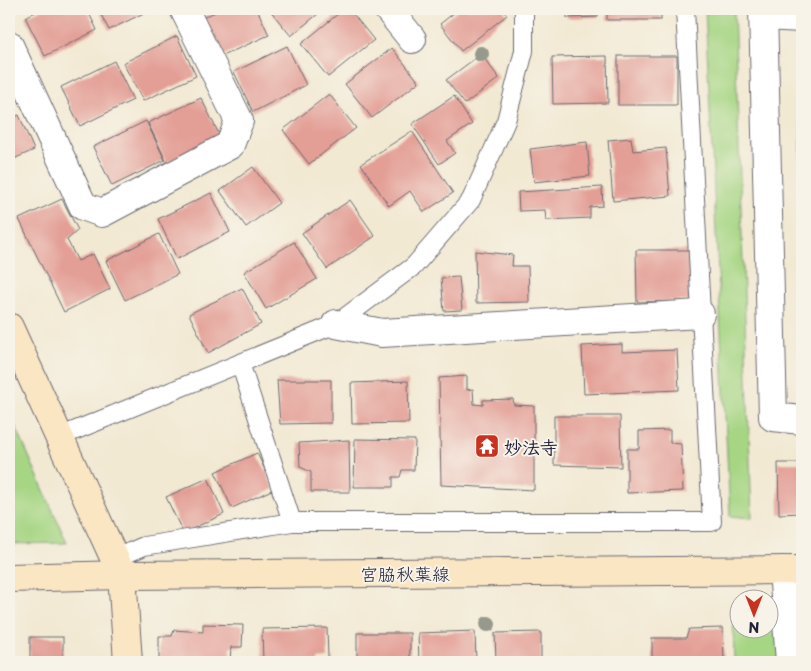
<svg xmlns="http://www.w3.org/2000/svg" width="811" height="671" viewBox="0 0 811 671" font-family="'Playpen Sans','Klee One',sans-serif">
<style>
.green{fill:#a6d583;stroke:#647c5f}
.building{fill:#e39f96}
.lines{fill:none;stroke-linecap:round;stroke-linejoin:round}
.lane-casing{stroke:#6b6870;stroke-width:20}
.street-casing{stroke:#6b6870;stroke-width:30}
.secondary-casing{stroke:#6b6870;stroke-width:30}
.lane{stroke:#fff;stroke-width:18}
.street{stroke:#fff;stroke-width:28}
.secondary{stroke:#fbe6c4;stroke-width:28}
.tree{fill:#96998c}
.labels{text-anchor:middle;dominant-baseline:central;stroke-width:4;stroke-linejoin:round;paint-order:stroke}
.poi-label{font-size:18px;font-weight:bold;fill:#22223b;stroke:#f7f3e8;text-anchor:start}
.street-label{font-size:18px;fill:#22223b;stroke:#f7f3e8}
</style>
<rect width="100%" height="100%" fill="#f7f3e8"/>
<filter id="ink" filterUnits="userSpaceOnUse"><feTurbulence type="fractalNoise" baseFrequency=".02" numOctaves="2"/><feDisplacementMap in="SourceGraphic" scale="10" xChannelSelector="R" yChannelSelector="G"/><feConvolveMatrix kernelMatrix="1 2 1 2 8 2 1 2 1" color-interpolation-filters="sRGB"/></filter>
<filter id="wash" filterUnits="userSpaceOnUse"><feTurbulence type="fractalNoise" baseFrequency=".0096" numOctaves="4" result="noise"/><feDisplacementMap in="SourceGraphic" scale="20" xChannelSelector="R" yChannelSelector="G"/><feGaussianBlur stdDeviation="1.12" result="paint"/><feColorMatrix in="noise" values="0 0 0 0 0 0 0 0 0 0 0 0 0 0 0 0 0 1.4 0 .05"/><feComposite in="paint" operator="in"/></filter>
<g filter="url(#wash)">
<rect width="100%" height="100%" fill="#f2e9d3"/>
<g class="green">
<polygon points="705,9 734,9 752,518 730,516"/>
<polygon points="9,411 67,543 9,544"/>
<polygon points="769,609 786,613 790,662 734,662 733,619 738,618 738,628 768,628"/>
</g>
<g id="blocks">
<g class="building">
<polygon points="42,9 87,9 97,30 45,56 25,17"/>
<polygon points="98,9 152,9 109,30"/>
<polygon points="222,9 257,9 269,35 215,59 197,20"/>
<polygon points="269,9 324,9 291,36"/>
<polygon points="344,9 349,9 374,40 328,77 301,44"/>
<polygon points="459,9 503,9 507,15 461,51 440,24"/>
<polygon points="567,9 598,9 598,17 567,18"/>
<rect x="607" y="9" width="54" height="11"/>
<polygon points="177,36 196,76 143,101 123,63"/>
<polygon points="287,46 306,85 253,112 234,72"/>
<polygon points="392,48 419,82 372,118 345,84"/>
<polygon points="481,54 499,78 465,104 446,80"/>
<polygon points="607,56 608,103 553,104 552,57"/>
<rect x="618" y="56" width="59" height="49"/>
<polygon points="114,61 133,100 80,126 61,87"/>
<polygon points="329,94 356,128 309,164 283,130"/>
<polygon points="454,96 472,124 447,141 455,153 439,164 412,124"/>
<polygon points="201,98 220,136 167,163 148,123"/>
<polygon points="19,115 34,150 9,161 9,120"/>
<rect x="800" y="118" width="2" height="40"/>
<polygon points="146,121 165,160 112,186 93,147"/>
<polygon points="412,131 453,193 424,212 410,191 389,206 361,164"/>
<polygon points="631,138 633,151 666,148 670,196 613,201 608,140"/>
<polygon points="587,142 590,176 534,182 530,149"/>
<polygon points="253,167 279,203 246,227 220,191"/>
<polygon points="602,187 603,206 590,207 590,218 546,220 545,210 519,211 518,192"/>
<polygon points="211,193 230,232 177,259 158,219"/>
<polygon points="62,199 78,230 67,240 78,261 93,254 110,289 64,312 19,219"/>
<polygon points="350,200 375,236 327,269 302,233"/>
<polygon points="159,234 178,274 125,300 106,261"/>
<polygon points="294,242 317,279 266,309 244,272"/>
<polygon points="636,250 690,250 691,301 637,302"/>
<polygon points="475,251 513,255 512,266 528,266 529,302 476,303"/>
<polygon points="459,277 462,310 444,311 441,278"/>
<polygon points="242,288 261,324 208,353 189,314"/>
<polygon points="622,344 622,352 677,350 679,390 584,394 582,346"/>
<polygon points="467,376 467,390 473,389 474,404 483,405 483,400 513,399 514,405 534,406 534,490 441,485 439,378"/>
<polygon points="277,380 331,380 331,423 280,424"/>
<polygon points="408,381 409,423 352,424 351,383"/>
<polygon points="554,416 620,416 621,467 554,465"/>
<polygon points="670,430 670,443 681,444 683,491 627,493 627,449 639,449 639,431"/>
<polygon points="355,439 415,440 414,470 402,470 400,477 393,477 393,487 354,487"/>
<polygon points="349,440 350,492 311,492 311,472 300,467 299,443"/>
<polygon points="257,453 274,489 232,508 215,472"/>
<polygon points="778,463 802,463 802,513 779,514"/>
<polygon points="208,478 224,514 183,533 166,497"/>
<polygon points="203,624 243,625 242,647 231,647 230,662 159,661 159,636 172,636 174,630 203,632"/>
<polygon points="327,628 328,658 318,659 318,662 263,662 262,629"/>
<polygon points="723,628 724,662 652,662 652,638 686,638 689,629"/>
<polygon points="475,631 476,662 419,662 418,633"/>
<polygon points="541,632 541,662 496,662 495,633"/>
<rect x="357" y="633" width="53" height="29"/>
<rect x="30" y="637" width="33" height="25"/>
</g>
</g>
</g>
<g filter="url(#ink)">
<use href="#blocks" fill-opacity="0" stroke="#6b6870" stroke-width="1"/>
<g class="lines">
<defs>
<g id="lane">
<polyline points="240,363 292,522 712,522 685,9"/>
<polyline points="59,437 336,324 414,266 471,200 506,121 524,51 524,9"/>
<polyline points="114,559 144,546 292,522"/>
</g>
<g id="street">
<polyline points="388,9 412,39"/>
<polyline points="763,9 773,417 802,420"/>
<polyline points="764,16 802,18"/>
<polyline points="9,45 83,206 102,213 230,145 239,121 184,9"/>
<polyline points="336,324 382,333 700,314"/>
<polyline points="783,570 790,662"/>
</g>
<g id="secondary">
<polyline points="9,327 122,575 128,662"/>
<polyline points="9,578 122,575 802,570"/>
</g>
</defs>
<use href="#lane" class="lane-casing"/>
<use href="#street" class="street-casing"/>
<use href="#secondary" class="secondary-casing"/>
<use href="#lane" class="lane"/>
<use href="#street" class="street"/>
<use href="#secondary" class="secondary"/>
</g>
<g class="tree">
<circle cx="481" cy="54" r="8"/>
<circle cx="488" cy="624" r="8"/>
</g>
</g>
<defs>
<symbol id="temple-square" viewBox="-11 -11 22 22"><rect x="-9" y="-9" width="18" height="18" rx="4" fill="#c8321e" stroke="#f7f3e8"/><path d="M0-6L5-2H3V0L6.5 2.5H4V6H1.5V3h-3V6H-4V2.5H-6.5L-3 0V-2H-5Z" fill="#fff"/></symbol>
</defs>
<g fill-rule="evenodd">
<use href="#temple-square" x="473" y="432" width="28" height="28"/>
</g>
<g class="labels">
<g class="poi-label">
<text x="504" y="446">妙法寺</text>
</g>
<g class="street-label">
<text x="405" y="573">宮脇秋葉線</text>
</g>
</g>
<rect width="811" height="671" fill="none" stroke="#f7f3e8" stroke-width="30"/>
<g transform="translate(754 614) rotate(180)"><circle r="24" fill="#f7f3e8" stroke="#a29fa3"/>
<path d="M0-4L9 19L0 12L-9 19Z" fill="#c8321e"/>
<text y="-8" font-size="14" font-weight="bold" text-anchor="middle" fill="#22223b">N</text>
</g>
</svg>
